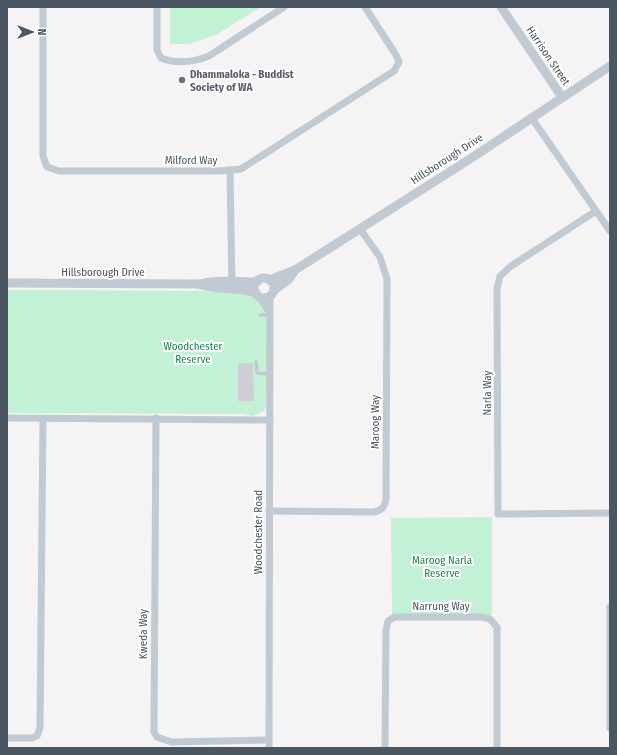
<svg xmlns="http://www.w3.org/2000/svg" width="617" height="755" viewBox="0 0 617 755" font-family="'Fira Sans Condensed',sans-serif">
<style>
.green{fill:#c3f1d5}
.building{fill:#cdcfd5}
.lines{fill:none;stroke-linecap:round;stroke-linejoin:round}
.service{stroke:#c1cad2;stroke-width:3.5}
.minor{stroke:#c1cad2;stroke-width:7}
.tertiary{stroke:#c1cad2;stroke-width:9}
.worship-dot{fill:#6b7280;stroke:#fff;stroke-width:1.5}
.labels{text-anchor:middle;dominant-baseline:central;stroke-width:4;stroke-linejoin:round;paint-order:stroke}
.street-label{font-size:11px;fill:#4a5661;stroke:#fff}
.worship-label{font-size:11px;font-weight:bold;fill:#5b616d;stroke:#fff;text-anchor:start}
.park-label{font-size:11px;fill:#17864f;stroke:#fff}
</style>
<rect width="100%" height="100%" fill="#f5f3f3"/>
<g class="green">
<polygon points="170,7 261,7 216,35 189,44 170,44"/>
<path d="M7 290 241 291C252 292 259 297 264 308 271 322 267 386 266 406L264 411 252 416 244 414 7 413Z"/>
<polygon points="492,517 492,615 392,615 391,518"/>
</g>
<polygon class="building" points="238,363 253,363 254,401 238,401"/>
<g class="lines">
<g class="service">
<polyline points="260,315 270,315"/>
<polyline points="256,362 257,373 270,374"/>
</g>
<g class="minor">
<polyline points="43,7 43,156 47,167 59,171 219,171 241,169 394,71 399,62 396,55 365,7"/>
<path d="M157 7V50L161 58C176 64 194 62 209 56L284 7"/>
<polyline points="531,117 610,231"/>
<polyline points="230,171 232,286"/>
<polyline points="596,211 511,266 500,276 497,289 498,514 610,513"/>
<polyline points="258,295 270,313"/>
<polyline points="7,418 270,420"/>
<polyline points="156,418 154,732 157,737 171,742 269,740"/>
<path d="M269 511 373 512C381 511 384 508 386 500L387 279 380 257 360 229"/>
<polyline points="610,607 610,728"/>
<polyline points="7,738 32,738 37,736 40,728 43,419"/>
<polyline points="269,748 270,296"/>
<polyline points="385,748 386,630 388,621 395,617 482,617 490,619 497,627 497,748"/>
</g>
<g class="tertiary">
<polyline points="501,7 562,97"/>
<circle cx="264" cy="288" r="10"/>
<polyline points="269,280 295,270 473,157 610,66"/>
<path d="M7 283 199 284C219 279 237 282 257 282"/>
<path d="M199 284C217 291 235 286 256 293"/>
<polyline points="274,290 289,279 295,270"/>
</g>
</g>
<circle class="worship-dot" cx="182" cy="80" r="4"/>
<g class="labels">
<g class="street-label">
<text transform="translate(548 56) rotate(56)">Harrison Street</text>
<text transform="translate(447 159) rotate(-33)">Hillsborough Drive</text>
<text x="191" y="160">Milford Way</text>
<text x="103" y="272">Hillsborough Drive</text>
<text transform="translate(487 393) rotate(-90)">Narla Way</text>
<text transform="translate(375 422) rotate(-90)">Maroog Way</text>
<text transform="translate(258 532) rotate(-90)">Woodchester Road</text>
<text x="441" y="606">Narrung Way</text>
<text transform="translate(143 634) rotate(-90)">Kweda Way</text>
</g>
<g class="worship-label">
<text x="190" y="74">Dhammaloka - Buddist<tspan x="190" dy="13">Society of WA</tspan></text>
</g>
<g class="park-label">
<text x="193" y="346">Woodchester<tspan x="193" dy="13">Reserve</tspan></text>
<text x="442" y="560">Maroog Narla<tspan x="442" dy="13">Reserve</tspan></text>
</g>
</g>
<rect width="617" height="755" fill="none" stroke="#4a5661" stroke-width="16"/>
<g transform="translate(32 32) rotate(90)" stroke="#ffffff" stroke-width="3" paint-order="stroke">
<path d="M0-3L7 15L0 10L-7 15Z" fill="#4a5661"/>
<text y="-6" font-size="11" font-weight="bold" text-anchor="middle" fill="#4a5661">N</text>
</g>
</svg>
